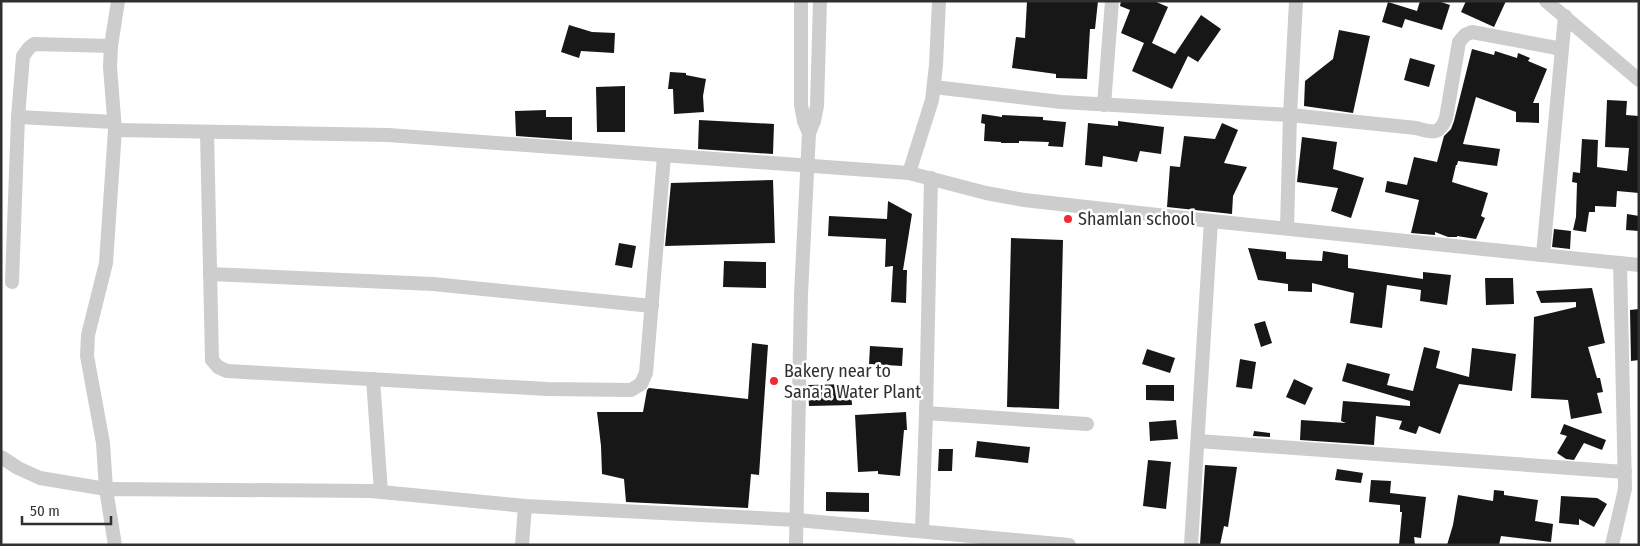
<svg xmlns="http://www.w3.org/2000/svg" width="1640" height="546" viewBox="0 0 1640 546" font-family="'Fira Sans Condensed',sans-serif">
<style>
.building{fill:#171717}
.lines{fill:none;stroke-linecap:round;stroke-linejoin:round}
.minor{stroke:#cdcdcd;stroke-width:14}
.poi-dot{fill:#f12935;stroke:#fff;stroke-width:2}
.labels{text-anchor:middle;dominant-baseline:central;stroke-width:5;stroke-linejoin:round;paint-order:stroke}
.poi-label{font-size:18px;fill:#303030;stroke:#fff;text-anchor:start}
</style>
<rect width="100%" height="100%" fill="#fff"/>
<g class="building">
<polygon points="1027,1 1098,1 1095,29 1090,29 1087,79 1056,78 1056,74 1012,68 1016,37 1025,38"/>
<polygon points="1121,1 1154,1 1168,7 1152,43 1175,54 1201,15 1221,29 1198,62 1188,56 1172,89 1132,71 1144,43 1121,33 1130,10 1120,6"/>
<polygon points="1420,1 1438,1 1450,5 1442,30 1405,19 1402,28 1382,22 1388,2 1417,11"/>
<polygon points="1466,1 1506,1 1494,27 1461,12"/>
<polygon points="569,25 592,32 615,33 614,53 581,51 579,58 561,52"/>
<polygon points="1339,30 1370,36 1353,113 1304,106 1305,81 1333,59"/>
<polygon points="1472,49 1494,55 1495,51 1517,58 1518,53 1530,58 1528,61 1547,69 1533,103 1539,103 1539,123 1516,122 1516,112 1476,97 1463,144 1500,149 1497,166 1458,161 1457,165 1456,165 1452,182 1488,193 1481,216 1485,218 1476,239 1457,236 1457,237 1448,237 1435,232 1435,235 1411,233 1419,200 1385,192 1387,181 1407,185 1414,157 1437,162 1444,136 1451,129 1454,121"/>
<polygon points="1410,58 1435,65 1429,87 1404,80"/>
<polygon points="670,72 686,73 686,75 706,79 703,96 704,112 674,114 673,89 668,89"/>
<polygon points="625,86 625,132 597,132 596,87"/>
<polygon points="1607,100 1627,101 1626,115 1639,116 1639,193 1617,191 1616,207 1595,206 1595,212 1589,212 1586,232 1573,230 1576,217 1577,183 1572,182 1573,172 1580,173 1582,139 1598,140 1597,167 1627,171 1629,148 1605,147"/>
<polygon points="546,110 546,117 572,117 572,140 516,136 515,111"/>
<polygon points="982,114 1002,117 1002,115 1043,117 1043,120 1066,122 1063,147 1048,146 1049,142 1019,141 1019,143 1001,143 1001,142 984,141 985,124 981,123"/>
<polygon points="699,120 774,124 773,154 698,149"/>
<polygon points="1118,121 1164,127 1161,154 1140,151 1137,162 1103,156 1102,167 1085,165 1088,123 1118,126"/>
<polygon points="1222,123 1238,130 1224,163 1247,167 1233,196 1232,214 1167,207 1170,166 1180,167 1184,136 1215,139"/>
<polygon points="1302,137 1337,142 1333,169 1364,178 1351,218 1331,211 1338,188 1297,182"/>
<polygon points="773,180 775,243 665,246 671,183"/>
<polygon points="888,201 912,214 903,270 907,270 906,303 891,302 893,266 885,267 886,239 828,236 829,216 887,219"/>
<polygon points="1627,214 1639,216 1639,231 1626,230"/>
<polygon points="1554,229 1571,231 1570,249 1552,247"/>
<polygon points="1011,238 1063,240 1059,409 1007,407"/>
<polygon points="619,243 636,246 632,268 615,265"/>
<polygon points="1248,248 1286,252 1286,259 1322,261 1323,251 1348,255 1348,268 1423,279 1423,272 1451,275 1447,305 1420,301 1421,290 1387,285 1382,328 1350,323 1354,293 1312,283 1312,292 1288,291 1288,284 1258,280"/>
<polygon points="724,261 766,262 766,288 723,287"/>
<polygon points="1485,278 1513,278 1514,304 1486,305"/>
<polygon points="1592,288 1605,343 1588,347 1597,378 1600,378 1603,392 1597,393 1602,413 1571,419 1568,400 1531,398 1534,317 1576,307 1576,302 1541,303 1536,291"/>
<polygon points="1639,309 1639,360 1631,361 1630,310"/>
<polygon points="1265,321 1272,343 1261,347 1254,324"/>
<polygon points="752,343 768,345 759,475 751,474 748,508 626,502 624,479 602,474 601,446 597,412 643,412 647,390 649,388 748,399"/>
<polygon points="870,346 903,348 902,366 869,364"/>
<polygon points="1424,347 1440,351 1436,368 1469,377 1472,348 1516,354 1512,391 1459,384 1440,434 1419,426 1416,434 1399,429 1402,421 1376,416 1374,445 1300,440 1301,420 1346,423 1341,421 1343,401 1410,406 1410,401 1342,381 1347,363 1390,374 1387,385 1413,391"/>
<polygon points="1147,349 1175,358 1170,373 1142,364"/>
<polygon points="1240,359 1256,362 1252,389 1236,387"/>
<polygon points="1294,379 1313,388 1305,405 1286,397"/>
<polygon points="851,384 852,405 809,406 808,385"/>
<polygon points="1146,385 1174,385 1174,401 1146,400"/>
<polygon points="906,412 907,430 904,430 900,476 878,474 878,471 858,472 855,415"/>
<polygon points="1176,420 1178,439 1150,441 1149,422"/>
<polygon points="1564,424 1606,440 1602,450 1584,443 1574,460 1566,459 1557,453 1567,436 1560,434"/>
<polygon points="1254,431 1270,433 1270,437 1253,436"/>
<polygon points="977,441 1030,447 1028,463 975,457"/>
<polygon points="939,449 953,449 952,471 938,471"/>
<polygon points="1148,460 1171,462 1166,509 1143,506"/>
<polygon points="1205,465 1237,467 1228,527 1224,526 1220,545 1200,545"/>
<polygon points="1337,469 1363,473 1361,483 1335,480"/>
<polygon points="1371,480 1391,481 1390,493 1426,497 1421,538 1414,537 1415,545 1399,545 1402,512 1400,512 1400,505 1369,502"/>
<polygon points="1494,490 1504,491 1504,495 1538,500 1535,521 1553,524 1551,542 1501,536 1499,545 1447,545 1453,525 1458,495 1493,501"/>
<polygon points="826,492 869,493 869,512 826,511"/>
<polygon points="1561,496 1597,498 1607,504 1594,527 1579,519 1579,525 1559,523"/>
</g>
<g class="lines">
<g class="minor">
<polyline points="801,1 801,105 804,121 809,133"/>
<polyline points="1546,1 1639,80"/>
<path d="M934 87 1061 102 1290 115 1416 128C1432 132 1439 136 1446 118L1459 42 1465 35 1472 32 1562 49"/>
<polyline points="1104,105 1112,1"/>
<polyline points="18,117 114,122"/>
<polyline points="115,130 388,135 909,173 986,193 1024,200 1211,221 1639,265"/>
<polyline points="207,132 212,360 218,367 227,371 547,389 631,390 641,384 646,373 664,156"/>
<polyline points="909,173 932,100 936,65 939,1"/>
<polyline points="1287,228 1290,115 1296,1"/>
<polyline points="1543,255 1565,16"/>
<polyline points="210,274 433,284 652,306"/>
<polyline points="12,282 18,117 23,56 29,48 34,44 111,46"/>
<polyline points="373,379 381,492"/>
<polyline points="926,413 1087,424"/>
<polyline points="1198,441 1625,472"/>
<polyline points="1,457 18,468 40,478 106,489 103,443 87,356 88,335 106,263 115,130 110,67 111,46 118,1"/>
<polyline points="922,531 926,413 931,178"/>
<polyline points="115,545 106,489 371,491 525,506 797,520 1069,545"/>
<polyline points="522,545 525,506"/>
<polyline points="796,545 801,294 809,133 814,121 817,106 820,1"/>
<polyline points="1191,545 1211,221"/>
<polyline points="1612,545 1625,489 1620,263"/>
</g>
</g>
<g class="poi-dot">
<circle cx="1068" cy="219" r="5"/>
<circle cx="774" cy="381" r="5"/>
</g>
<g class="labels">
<g class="poi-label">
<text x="1078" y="219">Shamlan school</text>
<text x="784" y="371">Bakery near to<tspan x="784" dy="21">Sana'a Water Plant</tspan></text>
</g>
</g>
<rect width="1640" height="546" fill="none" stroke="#303030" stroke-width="5"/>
<path d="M22 516v8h89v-8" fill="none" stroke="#303030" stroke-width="2.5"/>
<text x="30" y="516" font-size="15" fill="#303030" stroke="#ffffff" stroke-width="4" paint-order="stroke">50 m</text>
</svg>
